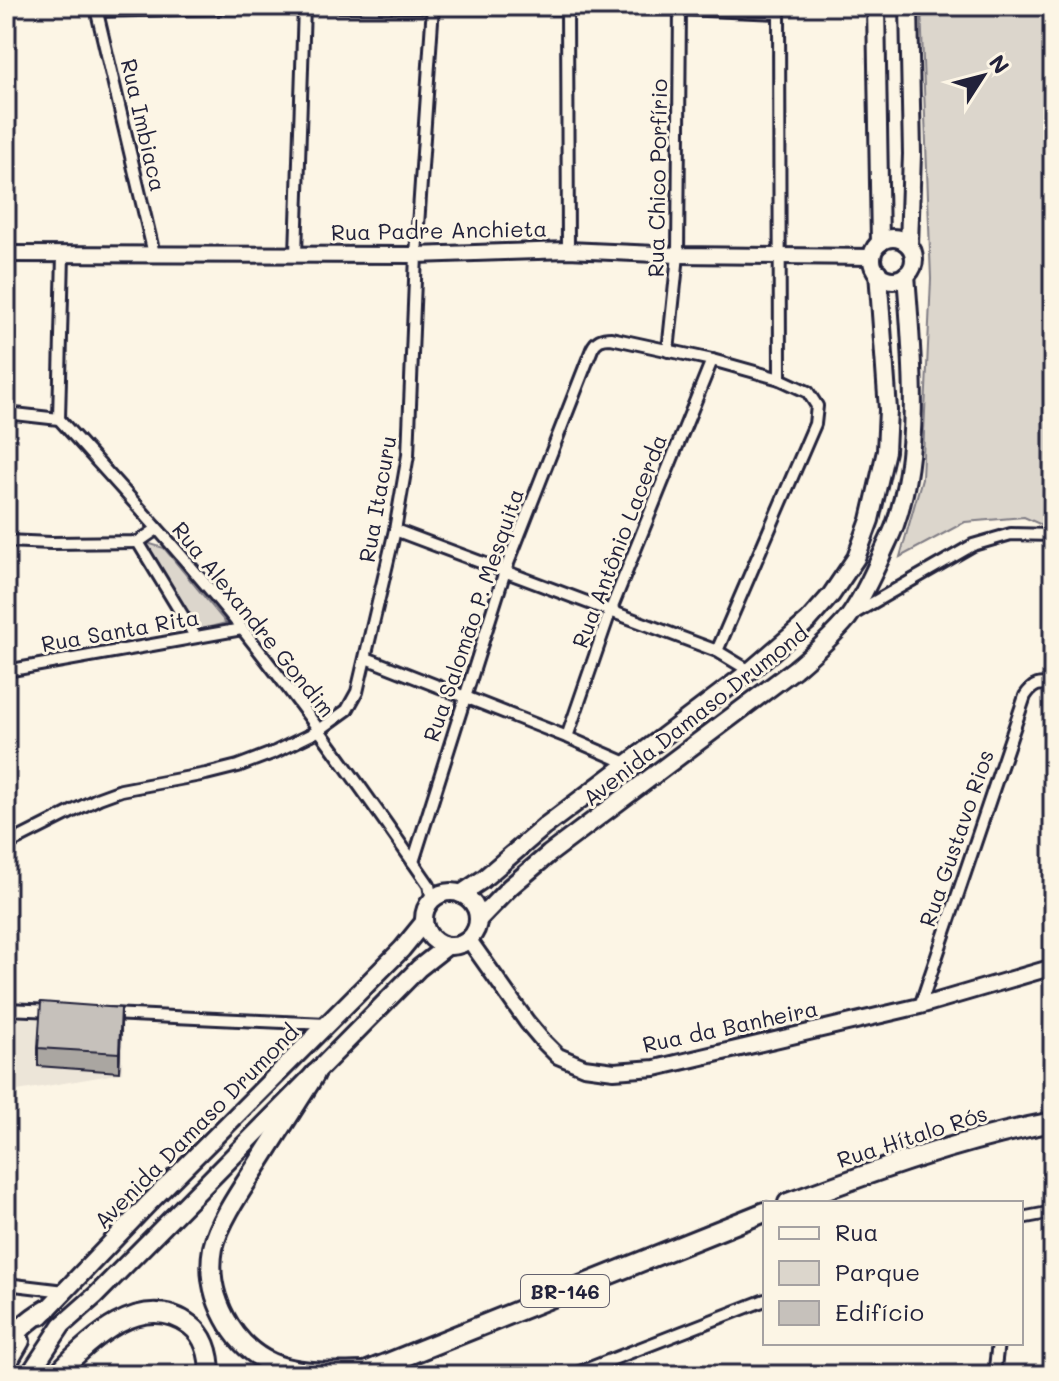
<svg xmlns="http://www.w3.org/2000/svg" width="1059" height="1381" viewBox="0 0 1059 1381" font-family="Mali,sans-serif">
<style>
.built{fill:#ece5d8}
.green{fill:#dcd6cc;stroke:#7f7c84;stroke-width:2}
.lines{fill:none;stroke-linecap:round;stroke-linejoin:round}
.street-casing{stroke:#22223b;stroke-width:16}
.secondary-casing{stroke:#22223b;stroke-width:20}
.primary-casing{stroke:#22223b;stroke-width:22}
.highway-casing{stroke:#22223b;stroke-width:24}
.street{stroke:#fcf5e5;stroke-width:10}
.secondary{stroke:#fcf5e5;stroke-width:14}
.primary{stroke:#fcf5e5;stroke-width:16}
.highway{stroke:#fcf5e5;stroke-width:18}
.wall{fill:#aaa6a1;stroke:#22223b;stroke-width:2}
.shaded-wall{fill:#8b8783;stroke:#22223b;stroke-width:2}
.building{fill:#c6c1bb;stroke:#22223b;stroke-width:2}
.labels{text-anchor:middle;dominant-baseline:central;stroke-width:6;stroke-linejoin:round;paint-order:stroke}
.shield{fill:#fcf5e5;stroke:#63616e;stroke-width:2}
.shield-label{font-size:20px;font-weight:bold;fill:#22223b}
.street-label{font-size:22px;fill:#22223b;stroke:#fcf5e5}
</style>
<rect width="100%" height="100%" fill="#fcf5e5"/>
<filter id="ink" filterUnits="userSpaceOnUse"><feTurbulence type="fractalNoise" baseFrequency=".0125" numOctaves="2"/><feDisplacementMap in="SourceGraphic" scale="16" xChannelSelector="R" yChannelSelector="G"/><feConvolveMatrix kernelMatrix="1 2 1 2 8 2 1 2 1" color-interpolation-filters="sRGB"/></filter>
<g filter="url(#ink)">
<polygon class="built" points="6,1017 123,1022 122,1073 6,1093"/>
<g class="green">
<polygon points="921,6 1053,6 1053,530 1024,517 965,522 900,557 922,478 931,279"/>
<polygon points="147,543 164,548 226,623 198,630 149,551"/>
</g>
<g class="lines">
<defs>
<g id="street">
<polyline points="567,6 568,250"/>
<polyline points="96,8 154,254"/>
<polyline points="779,9 780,379"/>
<polyline points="97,11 304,6 680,9 779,13"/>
<polyline points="296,254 304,6"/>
<polyline points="668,351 678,255 680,6"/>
<path d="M6 413 59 419C121 488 185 557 243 630 308 712 369 798 429 885L432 900"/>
<polyline points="59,419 63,254"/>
<polyline points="395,530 717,651 750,671"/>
<polyline points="6,541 51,543 138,542 157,529"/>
<polyline points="138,542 195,636"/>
<polyline points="855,613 973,545 1011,534 1053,535"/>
<polyline points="366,658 567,737 629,764"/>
<polyline points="6,671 242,629"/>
<polyline points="567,737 610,612 712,360"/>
<polyline points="6,845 99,798 121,790 206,774 238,766 275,752 318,731 347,710 357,692 395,530 408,455 416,255 433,6"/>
<path d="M413 862 505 571 592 349C596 340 602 338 611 338L712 360 780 379 808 392 817 406 815 424 717 651"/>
<path d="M920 1006 1025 696C1033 684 1040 682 1053 686"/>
<polyline points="6,1009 54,1011"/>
<polyline points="110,1014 327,1024"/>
<polyline points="1021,1218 1053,1212"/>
<polyline points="6,1284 65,1291"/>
<polyline points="572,1375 765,1300"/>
<polyline points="866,1375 875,1373 890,1375"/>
<polyline points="994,1375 998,1343"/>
</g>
<g id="secondary">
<polyline points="6,254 416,255 568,250 678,255 873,257"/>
<polyline points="469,940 527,1022 543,1041 558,1056 584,1067 614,1071 655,1068 920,1006 1053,967"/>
</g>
<g id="primary">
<polyline points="876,6 880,243"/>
<circle cx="893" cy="259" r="21"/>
<polyline points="909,245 912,154 909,6"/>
<circle cx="451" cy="919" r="27"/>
<polyline points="461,894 482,880 544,827 750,671 808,621 831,595 856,558 870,520 886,451 888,410 878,272"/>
<path d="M478 920 510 887 549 854 795 669C814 653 832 637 848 618 861 601 871 578 880 559 885 547 891 536 895 525 922 449 912 354 906 275"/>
<polyline points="41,1316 148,1204 402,949 424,922"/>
<polyline points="6,1367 21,1341"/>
<polyline points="29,1375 62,1325 96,1295 419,968 447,946"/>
</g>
<g id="highway">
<path d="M315 1074C295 1105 276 1136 256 1167 241 1190 219 1222 213 1248 208 1275 215 1302 229 1325 262 1378 310 1373 365 1372"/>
<path d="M788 1203C875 1171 962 1139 1053 1122"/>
<path d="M6 1350C15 1331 29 1319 47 1309"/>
<path d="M56 1375C88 1341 142 1289 190 1325 206 1337 210 1356 210 1375"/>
<polyline points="358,1375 765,1212"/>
</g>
</defs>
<use href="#street" class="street-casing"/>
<use href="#secondary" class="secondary-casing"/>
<use href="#primary" class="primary-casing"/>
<use href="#highway" class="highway-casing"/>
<use href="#street" class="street"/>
<use href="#secondary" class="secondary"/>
<use href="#primary" class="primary"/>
<use href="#highway" class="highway"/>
</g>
<polygon class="wall" points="121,1026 119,1072 38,1066 38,1048"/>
<polygon class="shaded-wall" points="121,1008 121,1026 119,1072 119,1053"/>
<polygon class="building" points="41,1002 121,1008 119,1053 38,1048"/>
</g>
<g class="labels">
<rect class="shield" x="521" y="1275" width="88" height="32" rx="6"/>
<g class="shield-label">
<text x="565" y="1291">BR-146</text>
</g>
<g class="street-label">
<text transform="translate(144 125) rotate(77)">Rua Imbiaca</text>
<text transform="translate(657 178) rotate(-89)">Rua Chico Porfírio</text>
<text transform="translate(439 230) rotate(-1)">Rua Padre Anchieta</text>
<text transform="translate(377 499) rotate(-80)">Rua Itacuru</text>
<text transform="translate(619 541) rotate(-69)">Rua Antônio Lacerda</text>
<text transform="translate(473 615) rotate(-71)">Rua Salomão P. Mesquita</text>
<text transform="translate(254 619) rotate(51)">Rua Alexandre Gondim</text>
<text transform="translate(120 630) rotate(-10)">Rua Santa Rita</text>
<text transform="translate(695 715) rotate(-38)">Avenida Damaso Drumond</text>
<text transform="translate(956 838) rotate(-71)">Rua Gustavo Rios</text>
<text transform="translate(730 1026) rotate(-12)">Rua da Banheira</text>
<text transform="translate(196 1126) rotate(-45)">Avenida Damaso Drumond</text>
<text transform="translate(912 1136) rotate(-18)">Rua Hítalo Rós</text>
</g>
</g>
<rect width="1059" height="1381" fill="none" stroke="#fcf5e5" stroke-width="32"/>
<rect x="16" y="16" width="1027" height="1349" fill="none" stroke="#22223b" stroke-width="3" filter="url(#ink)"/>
<rect x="763" y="1201" width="260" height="144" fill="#fcf5e5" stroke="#a5a1a1" stroke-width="2"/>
<rect x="779" y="1227" width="40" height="12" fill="#fcf5e5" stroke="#a5a1a1" stroke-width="2"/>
<text x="835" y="1241" font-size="24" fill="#22223b">Rua</text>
<rect x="779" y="1261" width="40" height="24" fill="#dcd6cc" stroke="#a5a1a1" stroke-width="2"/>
<text x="835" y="1281" font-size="24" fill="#22223b">Parque</text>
<rect x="779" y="1301" width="40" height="24" fill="#c6c1bb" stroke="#a5a1a1" stroke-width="2"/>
<text x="835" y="1321" font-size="24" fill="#22223b">Edifício</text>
<g transform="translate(983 76) rotate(54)" stroke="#fcf5e5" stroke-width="6" paint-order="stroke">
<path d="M0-6L14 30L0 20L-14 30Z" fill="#22223b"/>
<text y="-12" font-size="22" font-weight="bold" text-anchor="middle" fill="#22223b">N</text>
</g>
</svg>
